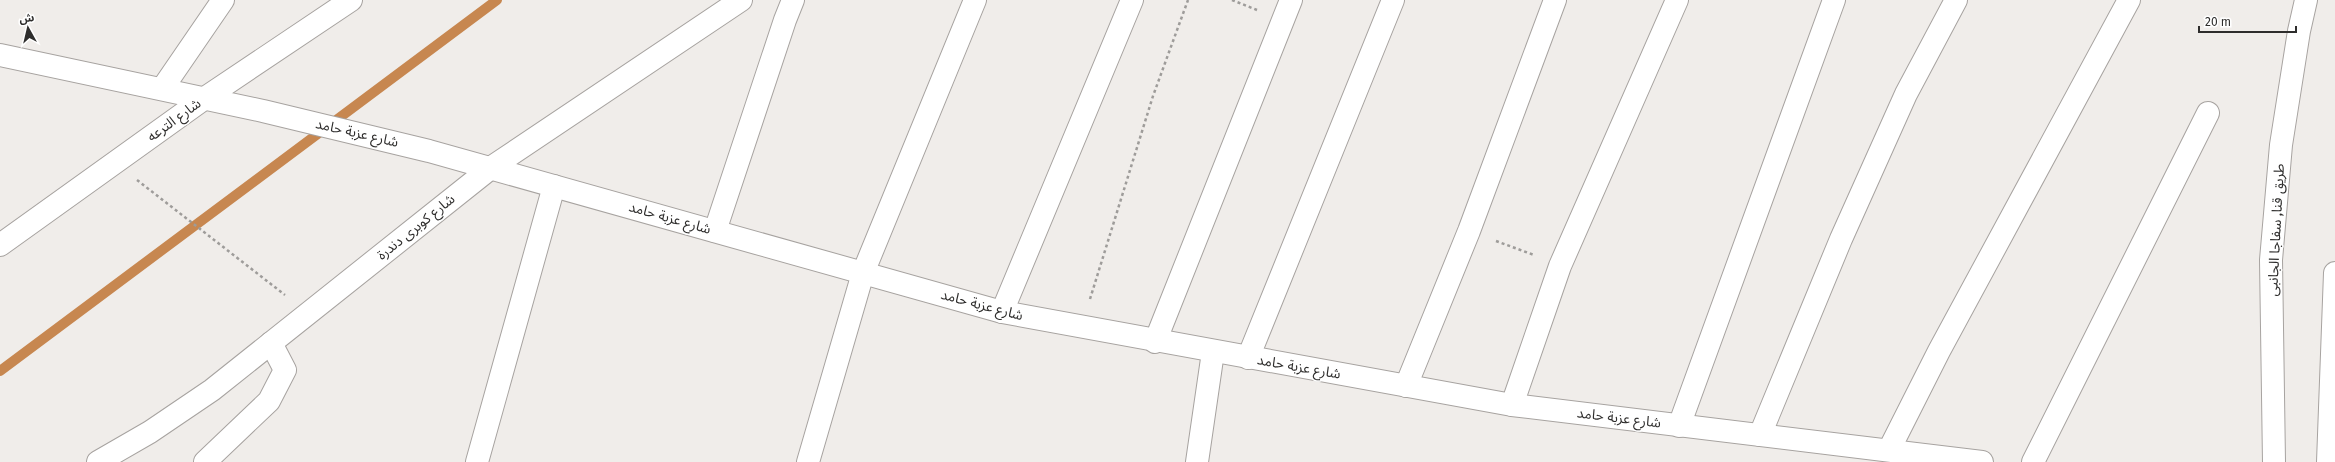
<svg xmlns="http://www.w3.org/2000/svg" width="2335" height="462" viewBox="0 0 2335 462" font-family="'Fira Sans','Noto Sans Arabic',sans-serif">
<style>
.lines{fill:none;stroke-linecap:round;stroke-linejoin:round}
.stream{stroke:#c78750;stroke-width:10}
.street-casing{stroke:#a7a3a0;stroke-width:24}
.secondary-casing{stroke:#a7a3a0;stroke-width:24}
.highway-casing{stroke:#a7a3a0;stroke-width:24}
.path{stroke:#9e9c9a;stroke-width:2.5;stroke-dasharray:3 3;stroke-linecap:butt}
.street{stroke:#fff;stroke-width:22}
.secondary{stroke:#fff;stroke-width:22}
.highway{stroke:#fff;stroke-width:22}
.labels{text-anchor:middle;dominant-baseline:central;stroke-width:3;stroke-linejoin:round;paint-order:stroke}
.street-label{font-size:14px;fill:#2e2d2c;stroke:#fff}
</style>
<rect width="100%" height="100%" fill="#f0edea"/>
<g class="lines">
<polyline class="stream" points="0,371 497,0"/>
<defs>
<g id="street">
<polyline points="162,89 223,0"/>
<polyline points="715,231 785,20 793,0"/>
<polyline points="0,245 205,98 351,0"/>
<polyline points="1002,312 1132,0"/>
<polyline points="1155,342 1291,0"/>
<polyline points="1248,358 1393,0"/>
<polyline points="1406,386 1469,231 1555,0"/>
<polyline points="1512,405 1560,266 1677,0"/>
<polyline points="1679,426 1834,0"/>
<polyline points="1760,435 1841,239 1906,94 1956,0"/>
<polyline points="1889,450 1939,351 2129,0"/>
<polyline points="98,462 150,432 212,390 492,167 741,0"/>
<polyline points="205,462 269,401 285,370 271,343"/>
<polyline points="477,462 554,186"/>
<polyline points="808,462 863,273 975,0"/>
<polyline points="1197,462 1213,352"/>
<polyline points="2033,462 2208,113"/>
</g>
<g id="secondary">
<polyline points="0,55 263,111 429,151 1002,312 1512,405 1982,462"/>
<polyline points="2274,462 2271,260 2281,145 2299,31 2306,0"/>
</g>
<polyline id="highway" points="2328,462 2335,273"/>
</defs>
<use href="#street" class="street-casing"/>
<use href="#secondary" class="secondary-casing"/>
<use href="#highway" class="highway-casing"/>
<g class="path">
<polyline points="1232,0 1257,10"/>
<polyline points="137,180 285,295"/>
<polyline points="1496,241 1534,255"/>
<polyline points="1090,299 1153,96 1188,0"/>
</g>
<use href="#street" class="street"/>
<use href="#secondary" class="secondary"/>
<use href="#highway" class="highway"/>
</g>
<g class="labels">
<g class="street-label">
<text transform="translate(174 120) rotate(-36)">شارع الترعه</text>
<text transform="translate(357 133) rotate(13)">شارع عزبة حامد</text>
<text transform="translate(670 218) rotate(16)">شارع عزبة حامد</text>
<text transform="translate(416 227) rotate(-39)">شارع كوبرى دندرة</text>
<text transform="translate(2276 230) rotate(-87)">طريق قنا, سفاجا الجانبى</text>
<text transform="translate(982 305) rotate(15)">شارع عزبة حامد</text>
<text transform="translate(1299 367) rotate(10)">شارع عزبة حامد</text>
<text transform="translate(1619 418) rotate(7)">شارع عزبة حامد</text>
</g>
</g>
<g transform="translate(28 28) rotate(352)" stroke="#ffffff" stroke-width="3" paint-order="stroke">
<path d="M0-3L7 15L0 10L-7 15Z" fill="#2e2d2c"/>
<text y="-6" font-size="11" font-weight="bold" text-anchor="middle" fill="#2e2d2c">ش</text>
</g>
<path d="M2199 26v6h97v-6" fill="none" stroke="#2e2d2c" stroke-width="2"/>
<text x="2205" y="26" font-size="12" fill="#2e2d2c" stroke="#ffffff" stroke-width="3" paint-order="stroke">20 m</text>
</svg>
